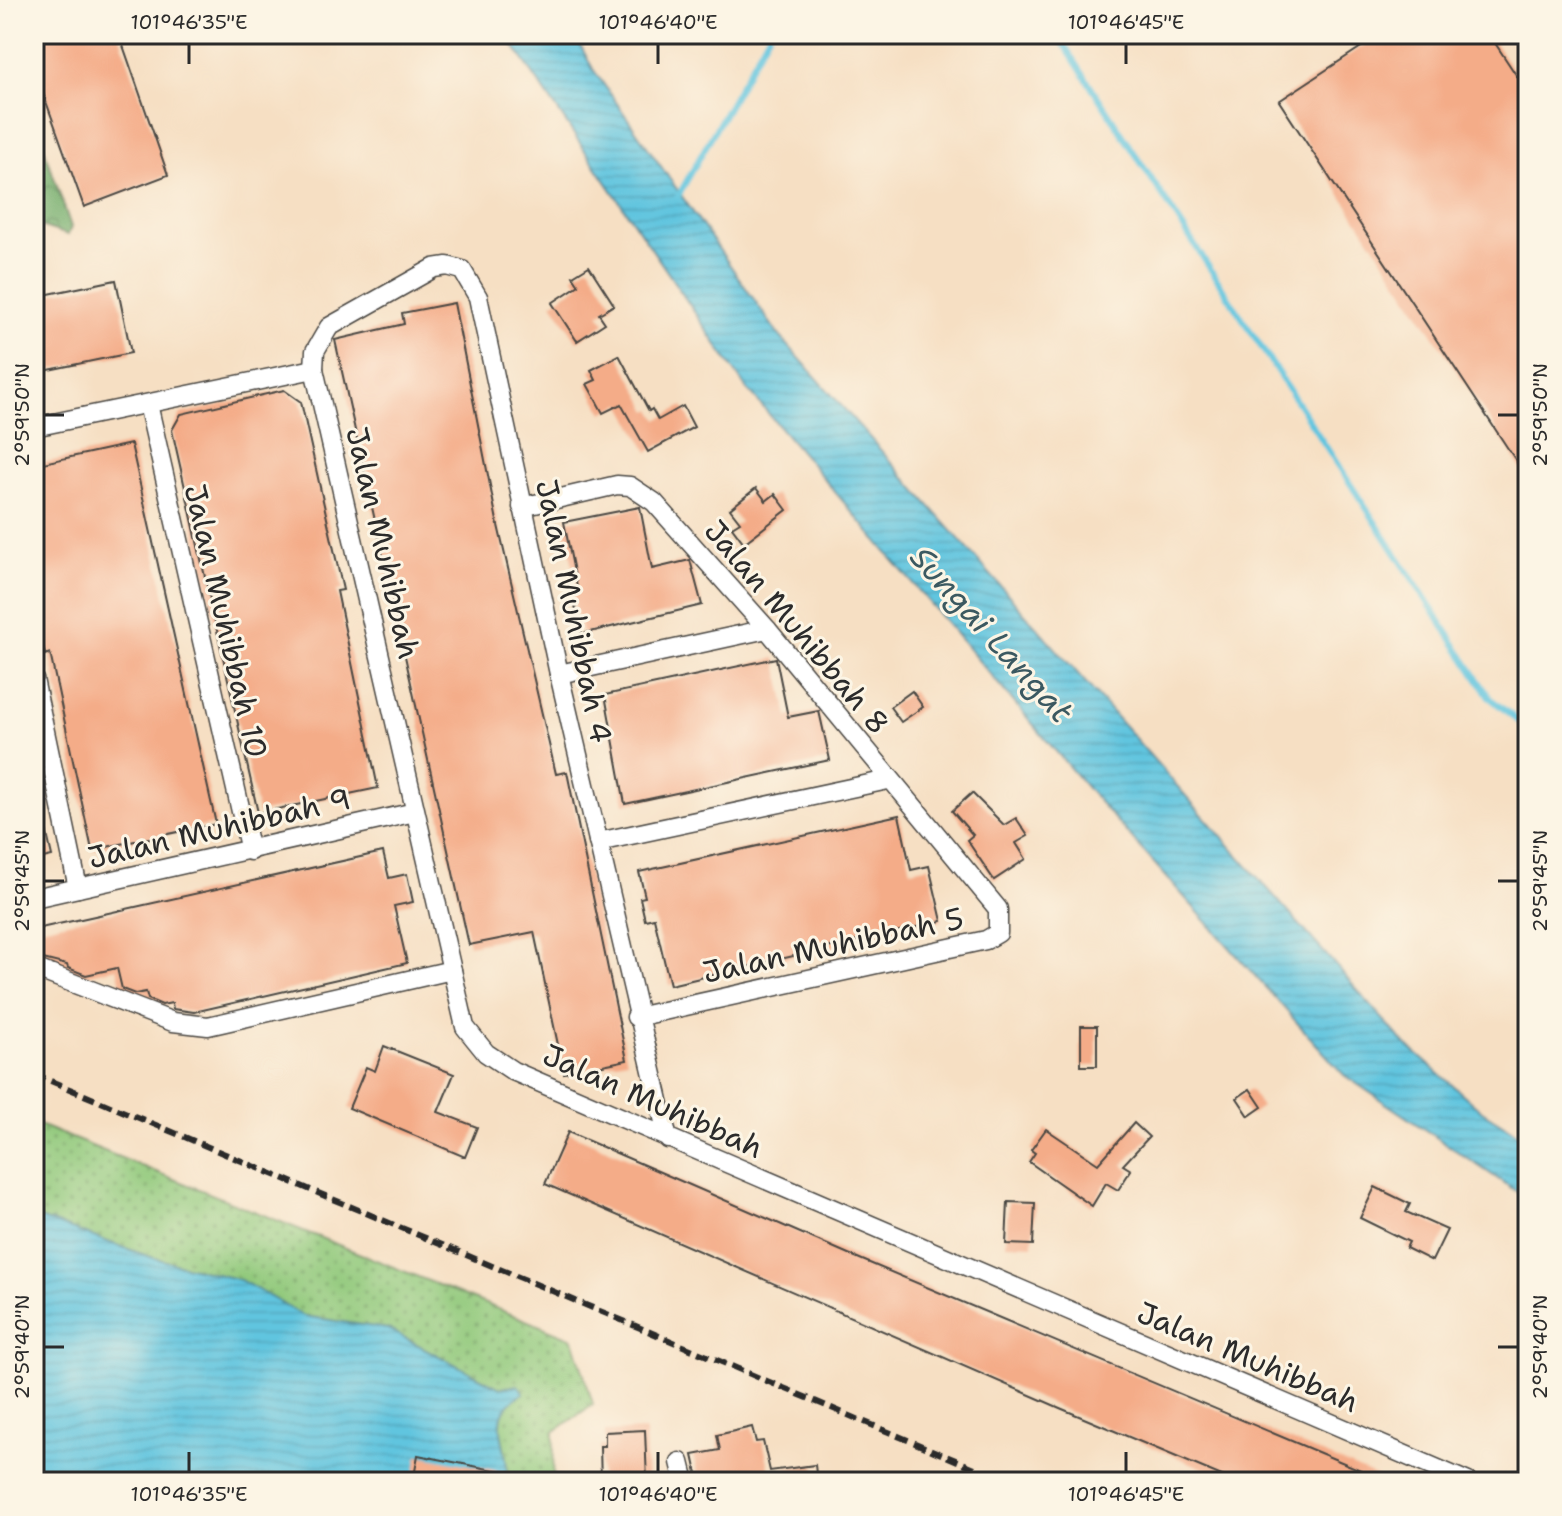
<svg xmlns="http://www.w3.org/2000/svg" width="1562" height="1516" viewBox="0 0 1562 1516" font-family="'Shantell Sans',sans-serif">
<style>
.grass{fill:url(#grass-dots);stroke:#5e7a54;stroke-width:2}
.forest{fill:url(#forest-crowns);stroke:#506c4c;stroke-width:2}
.water{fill:url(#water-rules);stroke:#467885;stroke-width:2}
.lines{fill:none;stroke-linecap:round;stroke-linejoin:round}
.stream{stroke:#61c5df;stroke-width:6}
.building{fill:#f4ac88}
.street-casing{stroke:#494642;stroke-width:21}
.street{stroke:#fff;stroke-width:18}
.rail{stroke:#2b2b2b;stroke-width:6;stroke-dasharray:12 6;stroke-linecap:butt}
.ticks{fill:none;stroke:#2b2b2b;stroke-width:3}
.labels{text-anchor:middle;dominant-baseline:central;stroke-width:6;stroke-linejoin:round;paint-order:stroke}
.street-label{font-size:30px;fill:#2b2b2b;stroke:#fcf5e5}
.water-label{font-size:32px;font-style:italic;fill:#3b5961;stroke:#fcf5e5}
.neatline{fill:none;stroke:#2b2b2b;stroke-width:3}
.ticks-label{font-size:20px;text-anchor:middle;fill:#2b2b2b}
</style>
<defs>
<pattern id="grass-dots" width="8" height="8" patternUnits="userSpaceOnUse" patternTransform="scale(2)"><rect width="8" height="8" fill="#91c97c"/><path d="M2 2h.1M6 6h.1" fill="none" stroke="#77a366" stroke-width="1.8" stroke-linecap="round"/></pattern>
<pattern id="forest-crowns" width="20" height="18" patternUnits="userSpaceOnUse" patternTransform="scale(2)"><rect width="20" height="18" fill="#74ad6c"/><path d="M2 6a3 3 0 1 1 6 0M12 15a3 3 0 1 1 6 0" fill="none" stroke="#5f8d59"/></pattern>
<pattern id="water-rules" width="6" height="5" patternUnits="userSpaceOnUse" patternTransform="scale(2)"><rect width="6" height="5" fill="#61c5df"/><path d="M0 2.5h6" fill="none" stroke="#54a9c0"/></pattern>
</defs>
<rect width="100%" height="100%" fill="#fcf5e5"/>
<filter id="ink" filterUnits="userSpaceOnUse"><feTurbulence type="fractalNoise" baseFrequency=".0125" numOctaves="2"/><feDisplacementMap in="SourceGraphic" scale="16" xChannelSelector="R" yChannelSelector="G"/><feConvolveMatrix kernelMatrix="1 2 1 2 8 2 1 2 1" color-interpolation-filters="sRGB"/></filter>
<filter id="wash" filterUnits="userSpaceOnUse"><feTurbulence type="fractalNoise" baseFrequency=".006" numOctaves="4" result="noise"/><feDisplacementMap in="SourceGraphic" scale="32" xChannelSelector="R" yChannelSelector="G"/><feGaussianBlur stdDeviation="1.8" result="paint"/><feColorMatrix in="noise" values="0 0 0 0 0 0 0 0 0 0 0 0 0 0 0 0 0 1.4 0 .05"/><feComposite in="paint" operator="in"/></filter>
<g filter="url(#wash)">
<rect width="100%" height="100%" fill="#f6dfc3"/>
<polygon class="grass" points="34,1123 573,1339 593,1404 554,1432 553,1482 34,1482"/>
<polygon class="forest" points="34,119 71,227 68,235 34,224"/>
<g class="water">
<polygon points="506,34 574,34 593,69 778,334 1404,1043 1482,1111 1528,1140 1528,1199 1344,1075 1094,796 744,385"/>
<path d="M34 1216 151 1257 240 1280 304 1316 388 1329 500 1388 518 1385 524 1393C481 1417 512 1442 506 1482H34Z"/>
</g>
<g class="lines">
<g class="stream">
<polyline points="1057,34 1490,698 1528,729"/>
<polyline points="677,198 769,34"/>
</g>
</g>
<g id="blocks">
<g class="building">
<polygon points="34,34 119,34 168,175 84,207 34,68"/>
<polygon points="1381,34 1489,34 1528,93 1528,479 1279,101"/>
<polygon points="589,266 614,305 599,314 605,323 577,341 552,303 579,285 573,276"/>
<polygon points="116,280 131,353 34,373 34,297"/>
<polygon points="454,303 497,521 556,774 567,772 627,1060 564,1073 534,932 469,945 335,340 404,324 402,313"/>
<polygon points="619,355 649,411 652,409 658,420 683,406 694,427 648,452 621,404 603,413 587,384 596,380 591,370"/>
<polygon points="284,390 301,402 343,590 337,591 378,788 258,813 172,430 181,414"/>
<polygon points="131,444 216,824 92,850 50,653 45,655 34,608 34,465"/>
<polygon points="756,488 766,501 775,494 787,510 744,543 732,527 740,522 730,509"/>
<polygon points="640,507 652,569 690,560 702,605 582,634 571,589 577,587 564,522"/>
<polygon points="776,658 788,717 819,711 830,760 625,804 605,695"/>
<polygon points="912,691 923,707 901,722 890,707"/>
<polygon points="972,793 1004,825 1016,818 1028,836 1016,843 1026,859 994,880 967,840 973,835 952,811"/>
<polygon points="41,808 52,856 34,860 34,809"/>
<polygon points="899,815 911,870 929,866 942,921 670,985 654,918 645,920 640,898 645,897 639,872"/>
<polygon points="383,852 389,878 407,874 413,902 394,906 407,963 194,1012 173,1009 172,1003 162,1005 148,999 146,992 135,994 122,989 117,968 86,975 68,968 67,965 43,959 36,929"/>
<rect x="1081" y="1026" width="16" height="40"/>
<polygon points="384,1046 454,1074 438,1112 477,1127 465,1157 349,1108 366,1067 375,1071"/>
<polygon points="1250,1089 1262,1107 1249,1116 1237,1098"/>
<polygon points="1134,1123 1149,1137 1123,1165 1131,1170 1118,1190 1106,1183 1092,1206 1029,1162 1035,1153 1031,1150 1046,1129 1098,1164"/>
<polygon points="568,1132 860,1259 1389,1482 1236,1482 1060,1408 545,1184"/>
<polygon points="1375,1187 1410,1204 1406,1212 1447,1230 1432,1261 1406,1248 1409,1242 1360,1218"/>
<polygon points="1008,1202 1035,1203 1033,1245 1006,1244"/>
<polygon points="752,1427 756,1442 763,1441 770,1471 815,1465 817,1482 699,1482 693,1455 720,1450 717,1435"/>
<polygon points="645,1430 647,1482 601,1482 600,1446 605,1446 605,1432"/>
<polygon points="418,1455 514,1474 513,1482 413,1482"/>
</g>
</g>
</g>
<g filter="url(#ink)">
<use href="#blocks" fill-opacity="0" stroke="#494642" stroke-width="2"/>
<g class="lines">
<defs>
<g id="street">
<polyline points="148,404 250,851"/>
<polyline points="34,427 314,369"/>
<polyline points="522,507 617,485 630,486 654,502 767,629 998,909 998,933 986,940 636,1017"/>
<polyline points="559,674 767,629"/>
<polyline points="34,679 78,888"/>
<polyline points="598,842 888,780"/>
<polyline points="34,898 415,812"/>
<polyline points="34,968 173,1022 208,1026 452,970"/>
<polyline points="668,1139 559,674 478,297 462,270 447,266 434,268 329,327 315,351 314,369 465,1027 486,1053 513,1071 1468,1482"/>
<polyline points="680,1462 685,1482"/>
</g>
</defs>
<use href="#street" class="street-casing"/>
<use href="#street" class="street"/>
<polyline class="rail" points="34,1074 1008,1482"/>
</g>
</g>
<path class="ticks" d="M189 44V64M658 44V64M1126 44V64M44 415H64M1498 415H1518M44 881H64M1498 881H1518M44 1347H64M1498 1347H1518M189 1452V1472M658 1452V1472M1126 1452V1472"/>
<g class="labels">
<g class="street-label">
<text transform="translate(383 543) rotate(77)">Jalan Muhibbah</text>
<text transform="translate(574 611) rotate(78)">Jalan Muhibbah 4</text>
<text transform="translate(226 621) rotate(77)">Jalan Muhibbah 10</text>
<text transform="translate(797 627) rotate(50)">Jalan Muhibbah 8</text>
<text transform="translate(219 828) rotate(-13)">Jalan Muhibbah 9</text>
<text transform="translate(833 945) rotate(-12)">Jalan Muhibbah 5</text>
<text transform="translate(653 1101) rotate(24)">Jalan Muhibbah</text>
<text transform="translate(1248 1357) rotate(23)">Jalan Muhibbah</text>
</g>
<g class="water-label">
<text transform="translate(992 634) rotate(48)">Sungai Langat</text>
</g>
</g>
<rect width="1562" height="1516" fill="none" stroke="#fcf5e5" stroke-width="88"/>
<rect x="44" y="44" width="1474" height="1428" class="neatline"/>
<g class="ticks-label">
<text x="189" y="29">101°46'35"E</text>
<text x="658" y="29">101°46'40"E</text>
<text x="1126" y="29">101°46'45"E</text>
<text transform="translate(22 415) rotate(-90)" y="7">2°59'50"N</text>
<text transform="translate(1540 415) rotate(-90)" y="7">2°59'50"N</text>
<text transform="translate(22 881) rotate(-90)" y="7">2°59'45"N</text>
<text transform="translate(1540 881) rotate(-90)" y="7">2°59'45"N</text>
<text transform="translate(22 1347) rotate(-90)" y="7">2°59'40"N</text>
<text transform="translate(1540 1347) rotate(-90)" y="7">2°59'40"N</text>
<text x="189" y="1501">101°46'35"E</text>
<text x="658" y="1501">101°46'40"E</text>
<text x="1126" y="1501">101°46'45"E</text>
</g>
</svg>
